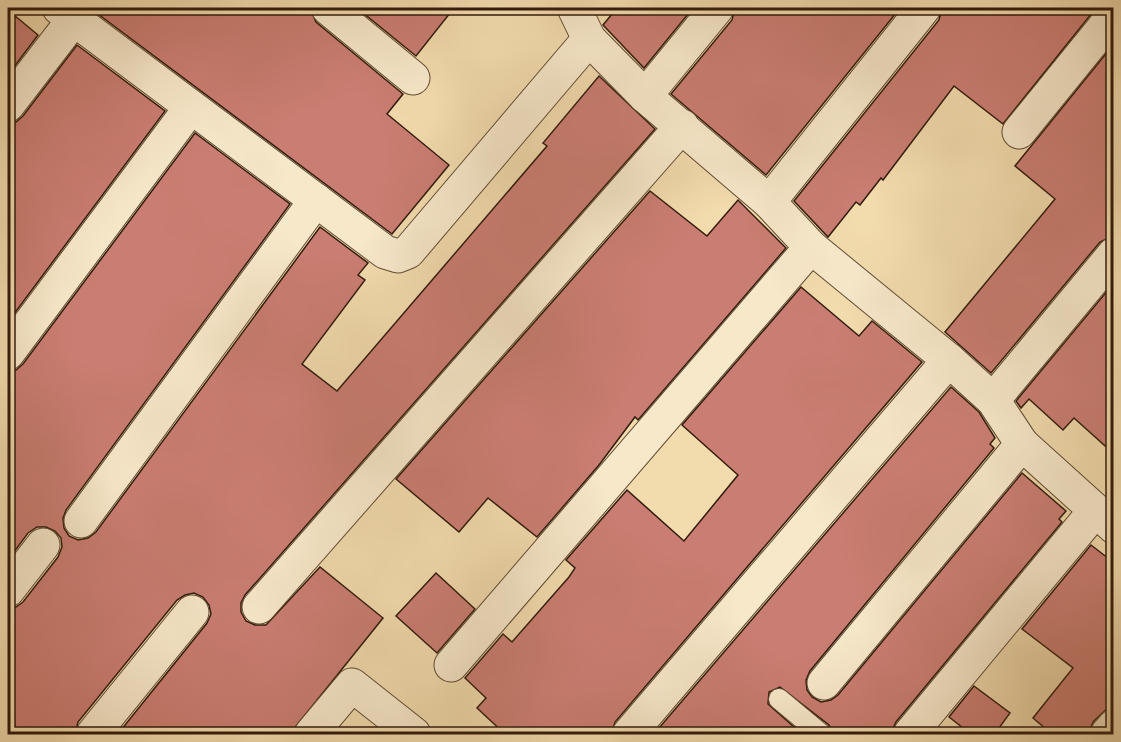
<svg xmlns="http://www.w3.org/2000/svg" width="1121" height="742" viewBox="0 0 1121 742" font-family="'Old Standard TT',serif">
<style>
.building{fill:#ca7d72;stroke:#311b0c;stroke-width:1.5}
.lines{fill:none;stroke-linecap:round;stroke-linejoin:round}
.lane-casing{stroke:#614b34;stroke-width:22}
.street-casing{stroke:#614b34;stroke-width:35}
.lane{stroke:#f7e8ca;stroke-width:20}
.street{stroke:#f7e8ca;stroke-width:33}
</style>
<rect width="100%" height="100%" fill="#f2dbad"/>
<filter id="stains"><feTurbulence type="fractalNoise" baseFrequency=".00333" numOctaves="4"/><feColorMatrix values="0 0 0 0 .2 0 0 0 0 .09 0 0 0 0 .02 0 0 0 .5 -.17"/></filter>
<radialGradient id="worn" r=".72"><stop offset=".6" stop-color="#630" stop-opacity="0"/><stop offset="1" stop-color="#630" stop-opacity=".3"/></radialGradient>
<g class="building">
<polygon points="90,8 310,8 316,22 403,94 387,114 449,165 392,234"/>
<polygon points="357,8 454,8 416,56"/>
<polygon points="617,8 693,8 644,68 603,25"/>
<polygon points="735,8 900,8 766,175 671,94 732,20"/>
<polygon points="942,8 1096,8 1003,124 954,86 883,180 881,178 860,205 856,202 828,237 794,201 939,20"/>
<polygon points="8,10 38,35 8,75"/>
<polygon points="77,45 165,111 8,322 8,123 16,122 23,116"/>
<polygon points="1113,45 1113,236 1100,242 991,373 945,332 1055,199 1015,166"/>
<polygon points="599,76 655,129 245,595 241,603 241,612 246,621 255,625 266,625 320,567 383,618 289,735 117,735 207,623 211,614 209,605 203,597 194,593 185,595 177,600 78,722 75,735 8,735 8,608 16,607 23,602 58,557 62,547 61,538 55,531 46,527 37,527 28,533 8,560 8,371 16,370 23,364 195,133 290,204 66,510 63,518 64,528 69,536 78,540 88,538 96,532 320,227 368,263 358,275 365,280 302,364 337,391 547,146 543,143"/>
<polygon points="650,191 707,236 738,200 786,248 638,420 635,417 599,465 537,537 488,498 459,532 396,479"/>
<polygon points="1113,284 1113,453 1074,418 1063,430 1029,399 1021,408 1016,401"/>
<polygon points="801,287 859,336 872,321 922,362 615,722 611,735 506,735 477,708 486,698 465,678 503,634 512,642 569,577 575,568 566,560 627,490 684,541 738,475 682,425"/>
<polygon points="951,387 979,412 995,438 990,444 994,448 810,671 806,680 807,690 812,697 821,702 831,700 838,695 1022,473 1066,511 1059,519 1062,522 896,722 890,735 833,735 829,725 780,687 769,692 768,704 803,735 653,735"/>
<polygon points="1091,545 1113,562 1113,703 1093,722 1088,735 1053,735 1033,718 1073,668 1022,629"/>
<polygon points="436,573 475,609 437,653 396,616"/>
<polygon points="974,686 1010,713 994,735 972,735 949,717"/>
</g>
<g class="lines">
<defs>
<polyline id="lane" points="779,699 821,734"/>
<g id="street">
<polyline points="59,8 385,252 398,256 408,252 589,39"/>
<polyline points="328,8 413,78"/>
<polyline points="574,8 589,39 645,96 769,202 811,247 949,360 993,400 1022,444 1114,527"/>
<polyline points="645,96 717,8"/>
<polyline points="8,105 74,19"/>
<polyline points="1019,132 1114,15"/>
<polyline points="769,202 924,8"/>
<polyline points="8,353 191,107"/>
<polyline points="993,400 1114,254"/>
<polyline points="81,521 316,200"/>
<polyline points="8,590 43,545"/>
<polyline points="259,607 682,126"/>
<polyline points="451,665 811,247"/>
<polyline points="824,683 1022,444"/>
<polyline points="93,734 192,612"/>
<polyline points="311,734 352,685 414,734"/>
<polyline points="629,734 949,360"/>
<polyline points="910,734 1094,512"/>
<polyline points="1107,734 1114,726"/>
</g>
</defs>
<use href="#lane" class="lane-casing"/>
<use href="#street" class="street-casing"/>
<use href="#lane" class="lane"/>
<use href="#street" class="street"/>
</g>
<rect width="1121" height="742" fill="none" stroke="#f2dbad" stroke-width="30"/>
<rect x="9" y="9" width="1103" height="724" fill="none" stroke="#311b0c" stroke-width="3"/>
<rect x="15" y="15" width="1091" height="712" fill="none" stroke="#311b0c" stroke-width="1.5"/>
<rect width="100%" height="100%" filter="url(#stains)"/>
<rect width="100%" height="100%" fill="url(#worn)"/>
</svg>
